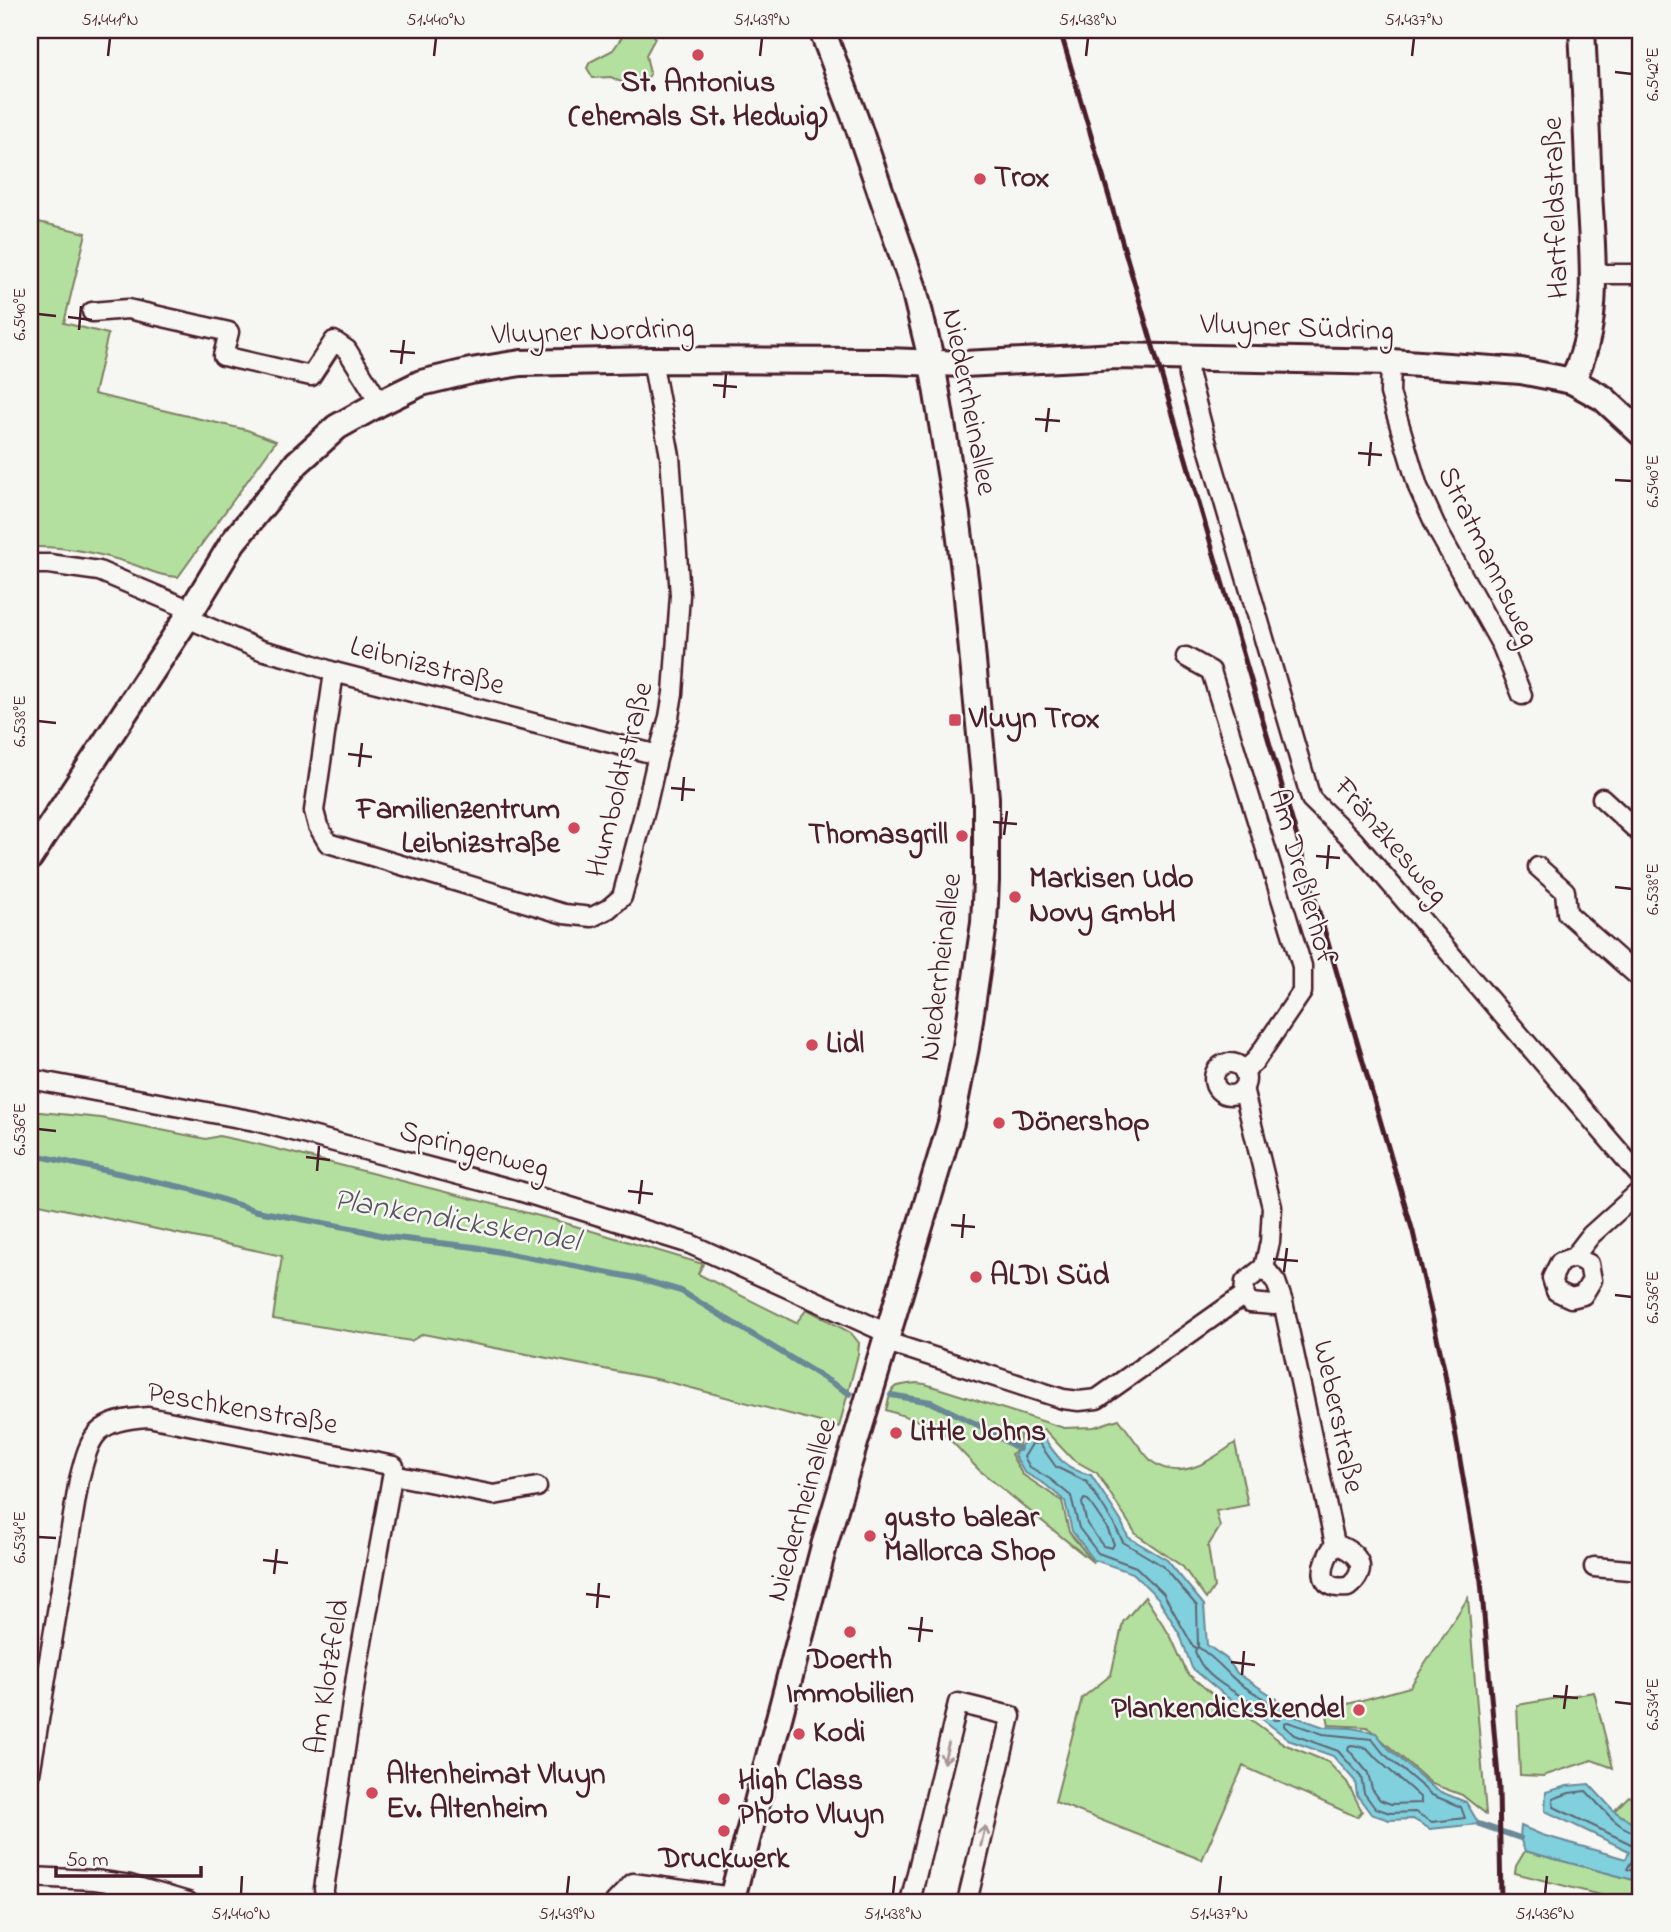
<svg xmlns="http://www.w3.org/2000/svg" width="1671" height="1932" viewBox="0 0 1671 1932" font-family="'Indie Flower',sans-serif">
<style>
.green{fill:#b3e09e;stroke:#7e8064;stroke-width:2}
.water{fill:#81d0de;stroke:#6b8996;stroke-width:2}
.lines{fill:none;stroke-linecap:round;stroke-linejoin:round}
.shore{stroke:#606673;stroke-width:2}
.stream{stroke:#6b8996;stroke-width:6}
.street-casing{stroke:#4a1f2b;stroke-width:23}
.secondary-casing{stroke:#4a1f2b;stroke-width:30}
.street{stroke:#f6f6f2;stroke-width:18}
.secondary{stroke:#f6f6f2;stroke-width:24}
.rail{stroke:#4a1f2b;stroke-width:5}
.oneway{stroke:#a99598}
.ticks{fill:none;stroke:#4a1f2b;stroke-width:2.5}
.poi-dot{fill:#d1495b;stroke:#f6f6f2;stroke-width:2.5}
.labels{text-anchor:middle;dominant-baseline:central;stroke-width:5;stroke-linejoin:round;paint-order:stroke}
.poi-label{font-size:30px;font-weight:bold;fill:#4a1f2b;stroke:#f6f6f2;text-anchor:start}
.street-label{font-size:30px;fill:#4a1f2b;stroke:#f6f6f2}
.water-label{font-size:32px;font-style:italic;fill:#5a5461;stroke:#f6f6f2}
.neatline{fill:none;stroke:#4a1f2b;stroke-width:2.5}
.ticks-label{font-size:18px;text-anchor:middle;fill:#4a1f2b}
</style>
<rect width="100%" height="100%" fill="#f6f6f2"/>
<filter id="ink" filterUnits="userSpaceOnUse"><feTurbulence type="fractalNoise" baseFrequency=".0143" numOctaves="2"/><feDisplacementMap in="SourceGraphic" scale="14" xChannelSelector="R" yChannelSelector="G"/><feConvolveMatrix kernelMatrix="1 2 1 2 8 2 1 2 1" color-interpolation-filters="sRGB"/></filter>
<g filter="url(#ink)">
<g class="green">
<polygon points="627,30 653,30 655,38 646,55 650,74 645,82 621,82 611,77 593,78 587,68 590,62 613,50"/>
<path d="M30 220 86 233 64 323 108 334 94 394 247 430 276 441 178 577C161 577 145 568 129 563 99 553 62 546 30 547Z"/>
<polygon points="30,1111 101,1118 206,1139 219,1136 257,1144 555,1220 703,1264 698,1274 796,1323 807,1309 851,1333 859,1343 858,1354 839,1427 661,1380 423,1334 411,1341 273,1319 282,1256 30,1202"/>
<path d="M916 1383 925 1384 1064 1428 1094 1427 1119 1419C1127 1429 1145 1457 1154 1463 1182 1482 1213 1459 1235 1443L1248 1505 1216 1511 1220 1527 1208 1546 1214 1587 1206 1599 1183 1567 1136 1534 1097 1473 1072 1459 1044 1429 1020 1435 1019 1449 1011 1454 1022 1474 1062 1501 1069 1532 1094 1563 979 1470 938 1427 886 1410C893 1385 889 1386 916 1383Z"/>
<polygon points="1145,1597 1171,1637 1187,1673 1224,1704 1249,1718 1284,1744 1328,1762 1347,1782 1362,1811 1357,1817 1243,1766 1202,1860 1055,1802 1082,1698 1111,1675 1123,1622"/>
<polygon points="1468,1598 1486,1814 1462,1795 1432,1784 1367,1727 1329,1725 1326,1710 1410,1687"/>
<polygon points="1594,1692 1613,1768 1592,1760 1543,1776 1520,1775 1517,1705"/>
<polygon points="1629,1796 1641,1804 1641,1829 1614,1811"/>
<polygon points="1525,1851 1641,1882 1641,1902 1627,1902 1515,1873 1516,1866"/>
</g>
<g class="water">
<path d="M1042 1435C1057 1457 1064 1469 1091 1475L1121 1521 1128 1537 1167 1560 1204 1605 1207 1645 1227 1659 1237 1673 1280 1701 1287 1714 1324 1727 1352 1728 1376 1733 1388 1748 1436 1790 1466 1802 1479 1824 1430 1829 1413 1819 1389 1820 1371 1814 1357 1795 1355 1781 1333 1756 1291 1741 1249 1709 1228 1698 1192 1668 1180 1635 1158 1598 1133 1573 1094 1560 1072 1531 1065 1501 1046 1485 1024 1472 1014 1455 1028 1437Z"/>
<polygon points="1589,1784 1614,1811 1641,1829 1641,1882 1525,1851 1520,1838 1521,1826 1542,1835 1626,1859 1629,1851 1545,1811 1546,1792 1567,1786"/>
</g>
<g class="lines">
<g class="shore">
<path d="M1039 1443 1056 1467 1087 1482 1114 1524 1123 1542 1163 1566 1197 1606 1198 1647C1213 1657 1220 1665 1232 1677 1247 1692 1270 1697 1280 1716L1279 1720H1274C1267 1714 1260 1707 1252 1703 1231 1689 1202 1677 1195 1651L1197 1648 1193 1646 1163 1593 1136 1567 1098 1553 1079 1528 1071 1496 1050 1479 1030 1467 1024 1457 1032 1444Z"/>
<polygon points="1084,1499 1088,1500 1107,1528 1114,1544 1112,1548 1103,1546 1087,1524 1082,1503"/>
<polygon points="1288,1722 1323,1734 1372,1739 1383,1753 1432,1795 1461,1807 1465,1818 1432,1822 1415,1812 1390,1813 1375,1808 1364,1793 1361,1777 1338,1751 1294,1735 1284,1726 1284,1723"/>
<polygon points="1352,1745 1367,1748 1377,1759 1421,1798 1421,1803 1391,1804 1380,1800 1372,1789 1368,1773 1348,1749 1349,1746"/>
<path d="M1641 1834C1618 1831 1602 1807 1586 1791L1569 1793 1553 1799 1554 1807 1633 1845 1636 1854 1627 1869 1641 1874"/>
</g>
<g class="stream">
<polyline points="30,1157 44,1157 190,1189 257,1211 356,1229 388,1237 474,1247 558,1263 636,1278 681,1291 850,1394"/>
<polyline points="891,1395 931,1402 978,1425 1019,1449"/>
<polyline points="1479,1824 1520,1838"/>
</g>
<defs>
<g id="street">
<polyline points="1593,274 1641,274"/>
<polyline points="92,312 128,309 229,332 223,356 311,376 334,341 347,350 380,403"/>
<polyline points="1188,357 1189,376 1205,437 1311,799 1354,841 1641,1177"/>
<polyline points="1391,362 1390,393 1418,487 1439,533 1502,646 1522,695"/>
<polyline points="30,564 49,564 99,571 191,610"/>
<polyline points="187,618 261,650 300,660 334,672 658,755"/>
<polyline points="1186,657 1211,671 1302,966 1302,992 1255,1061 1244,1071"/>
<polyline points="334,672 314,811 318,826 328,843 564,914 592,917 608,909 622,897 647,803 658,755 669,717 673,693 680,595 670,456 652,360"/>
<polyline points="1602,798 1641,834"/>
<polyline points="1538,867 1565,891 1567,913 1641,979"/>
<circle cx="1230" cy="1079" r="16"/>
<polyline points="30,1079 255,1121 519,1191 690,1244 887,1333"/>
<polyline points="1243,1088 1272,1207 1270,1242 1264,1267"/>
<polygon points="1574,1257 1589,1264 1592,1280 1583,1295 1571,1298 1556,1291 1552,1278 1560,1262"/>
<polyline points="1574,1257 1591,1235 1641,1190"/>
<path d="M1283 1302 1274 1305 1250 1303 1244 1295 1245 1282 1264 1267 1276 1282 1283 1302 1335 1544C1322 1562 1313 1591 1348 1587 1371 1569 1358 1552 1335 1544"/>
<polyline points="884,1341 1063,1399 1079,1401 1097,1399 1244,1295"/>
<polyline points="393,1475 494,1495 537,1487"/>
<polyline points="1594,1567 1641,1571"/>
<path d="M30 1774 79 1480C91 1432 96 1421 148 1417L394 1466 357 1670 324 1889"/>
<polyline points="30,1877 95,1880 130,1885 188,1902"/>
<polyline points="615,1902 633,1883 732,1897"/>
<polyline points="910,1902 958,1703 1011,1716 967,1902"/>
</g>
<g id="secondary">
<path d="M1572 381C1602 323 1592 254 1589 191 1587 137 1585 83 1582 30"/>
<polyline points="30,857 187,618 233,542 297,463 337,427 380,403 421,383 471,371 521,363 652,360 887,361 964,364 1117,356 1391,362 1521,371 1572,381 1603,398 1641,433"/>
<polyline points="731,1902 824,1546 951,1123 966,1047 984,923 986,881 986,798 966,587 957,515 932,363 914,289 858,126 822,30"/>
</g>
</defs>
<use href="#street" class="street-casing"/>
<use href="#secondary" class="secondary-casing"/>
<use href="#street" class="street"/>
<use href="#secondary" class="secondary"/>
<polyline class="rail" points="1060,30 1413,1232 1444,1368 1481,1581 1499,1788 1501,1902"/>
</g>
<defs><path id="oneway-shaft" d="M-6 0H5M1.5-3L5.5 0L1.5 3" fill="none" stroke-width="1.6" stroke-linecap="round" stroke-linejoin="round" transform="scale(1.75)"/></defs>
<g class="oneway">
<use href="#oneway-shaft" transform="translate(946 1753) rotate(104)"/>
<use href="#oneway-shaft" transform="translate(983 1836) rotate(-77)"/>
</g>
</g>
<path class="ticks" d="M108 56 110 38M434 56 436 38M760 56 762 38M1086 56 1088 38M1412 56 1414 38M1615 72 1632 74M38 314 56 316M68 317 92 320M79 330 81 306M390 351 415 353M401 364 404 340M713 385 737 387M724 398 726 374M1035 419 1060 421M1046 432 1049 408M1358 453 1382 455M1369 466 1371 442M1615 480 1632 481M38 721 56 723M348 754 372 757M359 767 362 743M671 788 695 790M682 801 684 777M993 822 1017 824M1004 835 1007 811M1316 856 1340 858M1327 869 1329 845M1615 887 1632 889M38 1129 56 1131M306 1157 330 1160M317 1171 319 1146M628 1191 653 1194M639 1204 642 1180M951 1225 975 1227M962 1238 964 1214M1273 1259 1298 1261M1284 1272 1287 1248M1615 1295 1632 1297M38 1537 56 1538M263 1560 288 1563M274 1574 277 1549M586 1594 610 1597M597 1608 599 1583M908 1628 933 1631M919 1642 922 1617M1231 1662 1255 1665M1242 1675 1244 1651M1553 1696 1578 1698M1615 1702 1632 1704M1564 1709 1567 1685M241 1894 242 1876M567 1894 569 1876M893 1894 895 1876M1219 1894 1221 1876M1545 1894 1547 1876"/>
<g class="poi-dot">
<circle cx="698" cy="55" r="7"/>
<circle cx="980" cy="179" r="7"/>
<rect x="948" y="713" width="14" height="14" rx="3.5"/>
<circle cx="574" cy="828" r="7"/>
<circle cx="962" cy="836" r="7"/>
<circle cx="1015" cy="897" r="7"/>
<circle cx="812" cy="1045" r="7"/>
<circle cx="999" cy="1123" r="7"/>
<circle cx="976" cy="1277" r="7"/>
<circle cx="896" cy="1433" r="7"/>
<circle cx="870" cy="1536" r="7"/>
<circle cx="850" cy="1632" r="7"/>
<circle cx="1359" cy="1710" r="7"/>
<circle cx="799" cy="1734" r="7"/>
<circle cx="372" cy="1793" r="7"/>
<circle cx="724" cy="1799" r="7"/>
<circle cx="724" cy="1831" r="7"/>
</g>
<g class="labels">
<g class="poi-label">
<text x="698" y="84" text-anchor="middle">St. Antonius<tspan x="698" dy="34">(ehemals St. Hedwig)</tspan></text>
<text x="994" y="179">Trox</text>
<text x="969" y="720">Vluyn Trox</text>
<text x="560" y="811" text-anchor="end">Familienzentrum<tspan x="560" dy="34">Leibnizstraße</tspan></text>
<text x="948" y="836" text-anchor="end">Thomasgrill</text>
<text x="1029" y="880">Markisen Udo<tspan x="1029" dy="34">Novy GmbH</tspan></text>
<text x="826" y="1045">Lidl</text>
<text x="1013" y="1123">Dönershop</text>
<text x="990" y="1277">ALDI Süd</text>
<text x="910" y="1433">Little Johns</text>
<text x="884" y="1519">gusto balear<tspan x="884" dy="34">Mallorca Shop</tspan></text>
<text x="850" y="1661" text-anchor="middle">Doerth<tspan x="850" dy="34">Immobilien</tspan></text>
<text x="1345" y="1710" text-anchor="end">Plankendickskendel</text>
<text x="813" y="1734">Kodi</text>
<text x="386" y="1776">Altenheimat Vluyn<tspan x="386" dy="34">Ev. Altenheim</tspan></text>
<text x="738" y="1782">High Class<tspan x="738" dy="34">Photo Vluyn</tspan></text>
<text x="724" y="1860" text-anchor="middle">Druckwerk</text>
</g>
<g class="street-label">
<text transform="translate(1557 208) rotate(-92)">Hartfeldstraße</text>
<text transform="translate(1297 329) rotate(2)">Vluyner Südring</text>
<text transform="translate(593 333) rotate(-2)">Vluyner Nordring</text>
<text transform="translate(968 402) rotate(79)">Niederrheinallee</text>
<text transform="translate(1487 557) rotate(64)">Stratmannsweg</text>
<text transform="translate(427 667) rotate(15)">Leibnizstraße</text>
<text transform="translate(621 780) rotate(-76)">Humboldtstraße</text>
<text transform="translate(1390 842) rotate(49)">Fränzkesweg</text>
<text transform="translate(1301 877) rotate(74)">Am Dreßlerhof</text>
<text transform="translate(942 967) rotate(-83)">Niederrheinallee</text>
<text transform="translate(474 1151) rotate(15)">Springenweg</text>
<text transform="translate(242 1410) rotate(10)">Peschkenstraße</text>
<text transform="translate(1337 1417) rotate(78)">Weberstraße</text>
<text transform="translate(803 1510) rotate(-74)">Niederrheinallee</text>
<text transform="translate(329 1677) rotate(-81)">Am Klotzfeld</text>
</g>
<g class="water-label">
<text transform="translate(456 1222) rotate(10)">Plankendickskendel</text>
</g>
</g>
<rect width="1671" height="1932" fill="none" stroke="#f6f6f2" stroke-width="77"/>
<path d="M56 1866v10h145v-10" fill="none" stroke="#4a1f2b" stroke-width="3.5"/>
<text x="66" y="1866" font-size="21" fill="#4a1f2b" stroke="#f6f6f2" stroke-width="5" paint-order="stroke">50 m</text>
<rect x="38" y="38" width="1594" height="1856" class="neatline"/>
<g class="ticks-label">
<text x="110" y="25">51.441°N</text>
<text x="436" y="25">51.440°N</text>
<text x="762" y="25">51.439°N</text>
<text x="1088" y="25">51.438°N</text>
<text x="1414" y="25">51.437°N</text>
<text transform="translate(1652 74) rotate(-90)" y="6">6.542°E</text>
<text transform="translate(19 314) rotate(-90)" y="6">6.540°E</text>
<text transform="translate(1652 481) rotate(-90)" y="6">6.540°E</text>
<text transform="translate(19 721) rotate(-90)" y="6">6.538°E</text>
<text transform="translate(1652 889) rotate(-90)" y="6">6.538°E</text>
<text transform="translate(19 1129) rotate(-90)" y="6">6.536°E</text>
<text transform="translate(1652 1297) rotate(-90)" y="6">6.536°E</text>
<text transform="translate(19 1537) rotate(-90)" y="6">6.534°E</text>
<text transform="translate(1652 1704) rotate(-90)" y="6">6.534°E</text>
<text x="241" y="1919">51.440°N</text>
<text x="567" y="1919">51.439°N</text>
<text x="893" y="1919">51.438°N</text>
<text x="1219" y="1919">51.437°N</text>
<text x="1545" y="1919">51.436°N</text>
</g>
</svg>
